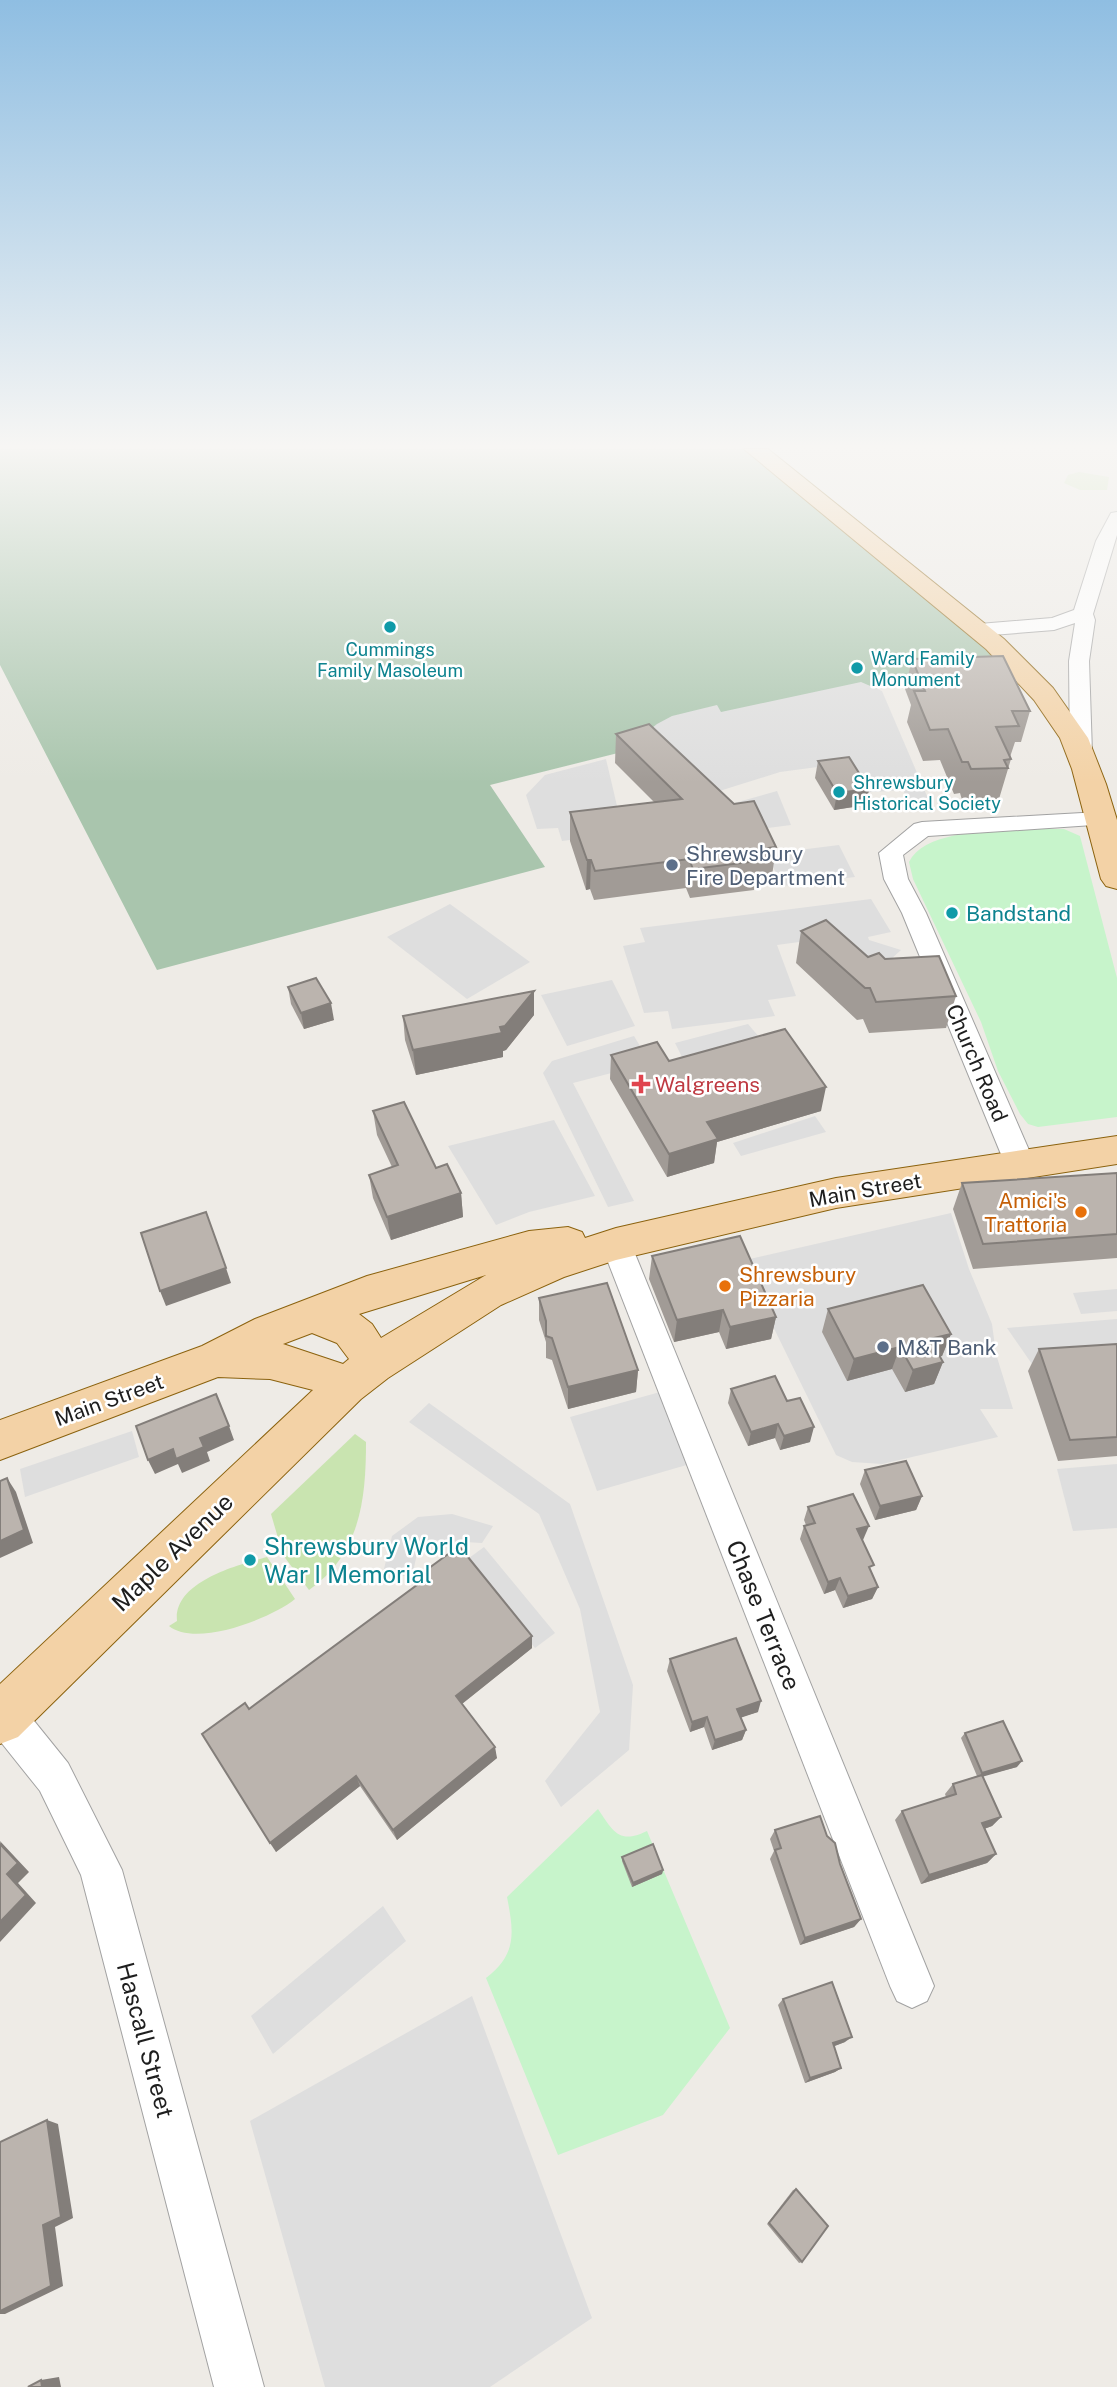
<svg xmlns="http://www.w3.org/2000/svg" width="1117" height="2387" viewBox="0 0 1117 2387" font-family="'Public Sans',sans-serif">
<style>
.grass{fill:#c9e4b0}
.cemetery{fill:#a9c5ad}
.park{fill:#c7f4cb}
.parking{fill:#dedede}
.lines{fill:none;stroke-linecap:round;stroke-linejoin:round}
.minor-casing{stroke:#a2a2a2;stroke-width:2}
.major-casing{stroke:#8b620e;stroke-width:2}
.minor{fill:#fff;fill-rule:evenodd}
.major{fill:#f3d2a6;fill-rule:evenodd}
.wall{fill:#a19b96}
.shaded-wall{fill:#837e7a}
.building{fill:#bbb4ae;stroke:#837e7a;stroke-width:2}
.culture-dot{fill:#0f9aa8;stroke:#fff;stroke-width:2.5}
.service-dot{fill:#5c6f8a;stroke:#fff;stroke-width:2.5}
.health-dot{fill:#e0444e;stroke:#fff;stroke-width:2.5}
.food-dot{fill:#e8710a;stroke:#fff;stroke-width:2.5}
.labels{text-anchor:middle;dominant-baseline:central;stroke-width:5;stroke-linejoin:round;paint-order:stroke}
.far-culture-label{font-size:18px;fill:#0d838f;stroke:#fff;text-anchor:start}
.service-label{font-size:21px;fill:#4e5e75;stroke:#fff;text-anchor:start}
.culture-label{font-size:21px;fill:#0d838f;stroke:#fff;text-anchor:start}
.street-label{font-size:21px;fill:#1e1e1e;stroke:#fff}
.health-label{font-size:21px;fill:#be3a42;stroke:#fff;text-anchor:start}
.food-label{font-size:21px;fill:#c56008;stroke:#fff;text-anchor:end}
.near-culture-label{font-size:24px;fill:#0d838f;stroke:#fff;text-anchor:start}
.near-street-label{font-size:24px;fill:#1e1e1e;stroke:#fff}
</style>
<rect width="100%" height="100%" fill="#eeebe6"/>
<g class="grass">
<polygon points="1079,472 1109,477 1107,490 1080,490 1064,483 1068,475"/>
<path d="M355 1434 366 1442C366 1500 360 1554 309 1590L283 1555 271 1514Z"/>
<path d="M267 1557 295 1599C272 1618 196 1648 169 1626L177 1621C173 1582 237 1565 267 1557Z"/>
</g>
<polygon class="cemetery" points="0,449 755,449 1014,663 878,688 490,785 545,867 157,970 0,665"/>
<g class="park">
<path d="M1042 829H1064L1080 836 1117 978V1117L1038 1127 1028 1124 1020 1114 998 1071 981 1022 913 879 909 862C926 827 1007 831 1042 829Z"/>
<path d="M598 1809C613 1831 619 1845 647 1831L730 2028 663 2115 558 2155 486 1978C517 1954 514 1933 507 1897Z"/>
</g>
<g class="parking">
<polygon points="861,682 882,691 933,810 912,809 903,790 858,793 840,764 780,772 713,793 647,732 657,724 672,716 717,705 721,712"/>
<polygon points="606,759 621,823 610,835 562,841 558,828 537,829 526,795 545,775"/>
<polygon points="777,791 791,825 711,835 702,812"/>
<polygon points="839,845 855,877 782,886 767,854"/>
<polygon points="871,899 891,932 868,937 869,940 901,950 880,969 814,940 777,945 796,996 768,1000 775,1016 672,1029 668,1011 644,1013 623,946 645,942 640,928"/>
<polygon points="450,904 530,962 467,999 387,937"/>
<polygon points="612,980 635,1026 567,1046 541,995"/>
<polygon points="748,1024 765,1044 683,1059 675,1043"/>
<polygon points="634,1036 650,1063 573,1083 634,1201 608,1207 543,1073 552,1061"/>
<polygon points="815,1116 826,1132 741,1156 733,1143"/>
<polygon points="554,1120 595,1196 529,1212 496,1225 448,1146"/>
<polygon points="951,1213 969,1269 992,1324 996,1354 1013,1409 980,1409 998,1437 882,1464 852,1462 836,1455 741,1261"/>
<polygon points="1117,1289 1117,1311 1081,1314 1073,1293"/>
<polygon points="1117,1319 1117,1354 1034,1367 1007,1328"/>
<polygon points="660,1392 690,1464 597,1491 570,1417"/>
<polygon points="429,1403 570,1504 633,1685 629,1750 561,1807 545,1781 600,1712 580,1609 539,1514 409,1422"/>
<polygon points="132,1431 139,1457 25,1497 20,1469"/>
<polygon points="1117,1464 1117,1528 1073,1531 1057,1469"/>
<polygon points="452,1514 493,1526 482,1543 430,1540 419,1544 412,1577 383,1573 392,1536 418,1517"/>
<polygon points="484,1547 555,1633 535,1648 465,1561"/>
<polygon points="383,1906 406,1941 273,2054 251,2016"/>
<polygon points="472,1996 592,2318 490,2387 325,2387 250,2121"/>
</g>
<g class="lines">
<defs>
<g id="minor">
<polygon points="1117,512 1117,535 1093,614 1095,620 1089,661 1092,753 1089,758 1073,758 1070,753 1069,661 1075,623 1054,630 979,636 972,634 969,630 972,626 979,624 1052,618 1074,610 1096,541 1111,513"/>
<polygon points="1100,812 1108,814 1112,819 1108,824 928,836 903,855 908,879 926,913 1035,1164 1030,1172 1020,1175 1010,1172 1005,1164 902,913 884,879 879,853 914,824 922,822"/>
<polygon points="616,1232 627,1235 631,1244 934,1986 927,2001 912,2008 897,2001 890,1986 601,1244 605,1235"/>
<polygon points="4,1695 18,1701 68,1763 122,1870 264,2387 214,2387 81,1875 40,1791 0,1741 0,1697"/>
</g>
<g id="major">
<polygon points="744,449 768,449 1004,639 1053,688 1088,738 1106,784 1117,820 1117,889 1106,886 1101,879 1072,769 1060,738 1034,700 986,649"/>
<path d="M1117 1136V1164L836 1208 616 1260 564 1277 501 1305 388 1378 361 1399 18 1737 0 1744V1684L313 1390 270 1379 218 1377 0 1460V1420L202 1346 255 1319 367 1276 529 1231 568 1227 582 1232 585 1238 616 1228 836 1178ZM486 1275 381 1338 372 1324 359 1314ZM312 1333 337 1343 349 1359 343 1364 283 1344Z"/>
</g>
</defs>
<use href="#minor" class="minor-casing"/>
<use href="#major" class="major-casing"/>
<use href="#minor" class="minor"/>
<use href="#major" class="major"/>
</g>
<g class="wall">
<polygon points="912,659 1030,711 1021,742 1015,742 1010,757 1011,759 999,799 962,800 960,793 954,794 940,760 923,761 907,722 911,705 905,689"/>
<polygon points="616,734 776,847 772,876 755,878 754,890 690,898 686,888 594,900 590,889 586,890 570,841 570,812 654,802 615,763"/>
<polygon points="818,761 869,789 866,805 834,810 815,778"/>
<polygon points="801,931 868,957 885,959 956,996 946,1028 869,1033 863,1019 857,1020 796,963"/>
<polygon points="288,987 334,1020 304,1029 291,1004"/>
<polygon points="534,1015 506,1050 503,1051 503,1057 416,1075 405,1040 403,1016"/>
<polygon points="611,1055 669,1061 821,1111 717,1142 714,1163 667,1177 610,1079"/>
<polygon points="373,1111 436,1168 461,1193 463,1217 391,1240 373,1198 369,1175 392,1167 377,1135"/>
<polygon points="1117,1173 1117,1258 973,1269 953,1209 962,1183"/>
<polygon points="652,1256 776,1317 771,1339 726,1349 719,1332 674,1342 649,1279"/>
<polygon points="539,1298 638,1370 636,1392 568,1409 552,1360 546,1358 546,1342 539,1320"/>
<polygon points="828,1309 951,1334 942,1356 940,1356 943,1362 934,1384 905,1392 892,1369 847,1381 822,1332"/>
<polygon points="1117,1344 1117,1456 1058,1461 1028,1371 1039,1349"/>
<polygon points="731,1389 787,1401 810,1442 780,1450 775,1438 748,1446 728,1403"/>
<polygon points="865,1470 922,1496 916,1510 875,1520 860,1484"/>
<polygon points="808,1507 863,1540 862,1540 871,1572 878,1587 872,1599 843,1608 835,1590 824,1594 800,1539 804,1526 806,1525 804,1520"/>
<polygon points="421,1574 532,1648 462,1704 497,1758 397,1840 360,1786 276,1852 249,1709 422,1581"/>
<polygon points="670,1659 758,1712 741,1717 746,1730 742,1740 712,1750 704,1727 690,1732 667,1671"/>
<polygon points="965,1733 1017,1767 982,1776 1001,1817 992,1826 984,1829 996,1854 987,1863 921,1884 895,1820 902,1811 946,1797 945,1794 953,1784 977,1776 961,1738"/>
<polygon points="775,1830 827,1836 861,1919 854,1927 800,1945 770,1859 774,1851 770,1839"/>
<polygon points="622,1857 663,1870 662,1874 632,1887 622,1861"/>
<polygon points="783,1999 845,2042 834,2046 841,2068 835,2072 805,2083 778,2005"/>
<polygon points="796,2189 802,2262 799,2263 767,2224 793,2190"/>
</g>
<g class="shaded-wall">
<polygon points="869,789 866,805 834,810 837,793"/>
<polygon points="587,860 591,860 590,889 586,890"/>
<polygon points="534,991 534,1015 506,1050 503,1051 503,1057 416,1075 413,1050 500,1027"/>
<polygon points="331,1003 334,1020 304,1029 301,1013"/>
<polygon points="826,1087 821,1111 717,1142 714,1163 667,1177 669,1154 707,1122"/>
<polygon points="461,1193 463,1217 391,1240 387,1217"/>
<polygon points="226,1268 231,1283 166,1306 160,1291"/>
<polygon points="723,1310 719,1332 674,1342 677,1320"/>
<polygon points="776,1317 771,1339 726,1349 730,1327"/>
<polygon points="951,1334 942,1356 922,1361 930,1339"/>
<polygon points="900,1347 892,1369 847,1381 854,1359"/>
<polygon points="943,1362 934,1384 905,1392 913,1370"/>
<polygon points="638,1370 636,1392 568,1409 568,1387"/>
<polygon points="778,1424 775,1438 748,1446 751,1432"/>
<polygon points="229,1426 234,1440 207,1452 210,1461 182,1473 178,1464 155,1474 148,1460"/>
<polygon points="814,1427 810,1442 780,1450 784,1436"/>
<polygon points="7,1478 16,1492 33,1543 0,1558 0,1541"/>
<polygon points="922,1496 916,1510 875,1520 880,1506"/>
<polygon points="869,1526 863,1540 852,1543 857,1529"/>
<polygon points="840,1578 835,1590 824,1594 828,1582"/>
<polygon points="878,1587 872,1599 843,1608 848,1596"/>
<polygon points="532,1636 532,1648 458,1707 456,1696"/>
<polygon points="761,1701 758,1712 734,1720 737,1709"/>
<polygon points="707,1717 704,1727 690,1732 692,1722"/>
<polygon points="746,1730 742,1740 712,1750 715,1740"/>
<polygon points="495,1747 497,1758 397,1840 393,1830"/>
<polygon points="1022,1761 1017,1767 978,1778 982,1773"/>
<polygon points="356,1776 360,1786 276,1852 270,1843"/>
<polygon points="1001,1817 992,1826 973,1833 982,1823"/>
<polygon points="0,1841 29,1872 18,1883 36,1903 0,1942 0,1922 7,1874"/>
<polygon points="996,1854 987,1863 921,1884 929,1875"/>
<polygon points="663,1870 662,1874 632,1887 633,1883"/>
<polygon points="861,1919 854,1927 800,1945 805,1938"/>
<polygon points="852,2037 845,2042 827,2049 833,2043"/>
<polygon points="841,2068 835,2072 805,2083 810,2078"/>
<polygon points="47,2120 58,2124 73,2218 55,2227 63,2286 5,2314 0,2314 0,2311 43,2225"/>
<polygon points="59,2377 61,2387 42,2387 41,2380"/>
</g>
<g class="building">
<polygon points="1003,656 1030,711 1012,711 1019,726 996,727 1011,759 1004,760 1008,768 971,769 968,762 962,762 948,729 930,730 914,691 925,691 912,659"/>
<polygon points="649,724 734,804 754,801 776,847 752,850 758,861 693,869 689,859 595,871 591,860 587,860 570,812 682,799 616,734"/>
<polygon points="849,757 869,789 837,793 818,761"/>
<polygon points="826,920 868,957 879,953 885,959 939,956 956,996 876,1002 870,988 865,988 801,931"/>
<polygon points="316,978 331,1003 301,1013 288,987"/>
<polygon points="534,991 505,1026 500,1027 502,1033 413,1050 403,1016"/>
<polygon points="785,1029 826,1087 707,1122 718,1139 669,1154 611,1055 657,1042 669,1061"/>
<polygon points="404,1102 436,1168 447,1164 461,1193 387,1217 369,1175 398,1165 373,1111"/>
<polygon points="1117,1173 1117,1234 983,1244 962,1183"/>
<polygon points="206,1212 226,1268 160,1291 141,1233"/>
<polygon points="740,1236 776,1317 730,1327 723,1310 677,1320 652,1256"/>
<polygon points="607,1283 638,1370 568,1387 552,1338 546,1336 546,1321 539,1298"/>
<polygon points="923,1285 951,1334 930,1339 943,1362 913,1370 900,1347 854,1359 828,1309"/>
<polygon points="1117,1344 1117,1437 1070,1440 1039,1349"/>
<polygon points="775,1376 787,1401 800,1398 814,1427 784,1436 778,1424 751,1432 731,1389"/>
<polygon points="216,1394 229,1426 200,1438 204,1447 176,1459 173,1449 148,1460 136,1426"/>
<polygon points="906,1461 922,1496 880,1506 865,1470"/>
<polygon points="7,1478 24,1530 0,1541 0,1481"/>
<polygon points="853,1494 869,1526 857,1529 874,1565 869,1567 878,1587 848,1596 840,1578 828,1582 804,1526 815,1523 808,1507"/>
<polygon points="459,1546 532,1636 456,1696 495,1747 393,1830 356,1776 270,1843 202,1734 245,1703 249,1709 425,1579 421,1574"/>
<polygon points="736,1638 761,1701 737,1709 746,1730 715,1740 707,1717 692,1722 670,1659"/>
<polygon points="1003,1721 1022,1761 982,1773 965,1733"/>
<polygon points="982,1775 1001,1817 982,1823 996,1854 929,1875 902,1811 956,1794 953,1784"/>
<polygon points="820,1816 827,1836 835,1843 840,1864 861,1919 805,1938 775,1850 781,1848 775,1830"/>
<polygon points="0,1844 18,1863 7,1874 26,1895 0,1922"/>
<polygon points="653,1844 663,1870 633,1883 622,1857"/>
<polygon points="832,1982 852,2037 833,2043 841,2068 810,2078 783,1999"/>
<polygon points="47,2120 61,2217 43,2225 51,2286 0,2311 0,2142"/>
<polygon points="796,2189 828,2226 802,2262 769,2223"/>
<polygon points="41,2380 42,2387 28,2387"/>
</g>
<linearGradient id="sky" x2="0" y2="1"><stop stop-color="#8fbee2"/><stop offset="0.57" stop-color="#f7f6f4"/><stop offset="1" stop-color="#f7f6f4" stop-opacity="0"/></linearGradient>
<rect width="1117" height="783" fill="url(#sky)"/>
<g class="culture-dot">
<circle cx="390" cy="627" r="7"/>
<circle cx="857" cy="668" r="7"/>
<circle cx="839" cy="792" r="7"/>
<circle cx="952" cy="913" r="7"/>
<circle cx="250" cy="1560" r="7"/>
</g>
<g class="service-dot">
<circle cx="672" cy="865" r="7"/>
<circle cx="883" cy="1347" r="7"/>
</g>
<path class="health-dot" d="M637.5 1073.5h7v7h7v7h-7v7h-7v-7h-7v-7h7z"/>
<g class="food-dot">
<circle cx="1081" cy="1212" r="7"/>
<circle cx="725" cy="1286" r="7"/>
</g>
<g class="labels">
<g class="far-culture-label">
<text x="390" y="649" text-anchor="middle">Cummings<tspan x="390" dy="21">Family Masoleum</tspan></text>
<text x="871" y="658">Ward Family<tspan x="871" dy="21">Monument</tspan></text>
<text x="853" y="782">Shrewsbury<tspan x="853" dy="21">Historical Society</tspan></text>
</g>
<g class="service-label">
<text x="686" y="853">Shrewsbury<tspan x="686" dy="24">Fire Department</tspan></text>
<text x="897" y="1347">M&amp;T Bank</text>
</g>
<g class="culture-label">
<text x="966" y="913">Bandstand</text>
</g>
<g class="street-label">
<text transform="translate(977 1063) rotate(67)">Church Road</text>
<text transform="translate(865 1190) rotate(-10)">Main Street</text>
<text transform="translate(109 1400) rotate(-20)">Main Street</text>
</g>
<g class="health-label">
<text x="655" y="1084">Walgreens</text>
</g>
<g class="food-label">
<text x="1067" y="1200">Amici's<tspan x="1067" dy="24">Trattoria</tspan></text>
<text x="739" y="1274" text-anchor="start">Shrewsbury<tspan x="739" dy="24">Pizzaria</tspan></text>
</g>
<g class="near-culture-label">
<text x="264" y="1546">Shrewsbury World<tspan x="264" dy="28">War I Memorial</tspan></text>
</g>
<g class="near-street-label">
<text transform="translate(172 1552) rotate(-44)">Maple Avenue</text>
<text transform="translate(764 1615) rotate(68)">Chase Terrace</text>
<text transform="translate(146 2040) rotate(75)">Hascall Street</text>
</g>
</g>
</svg>
